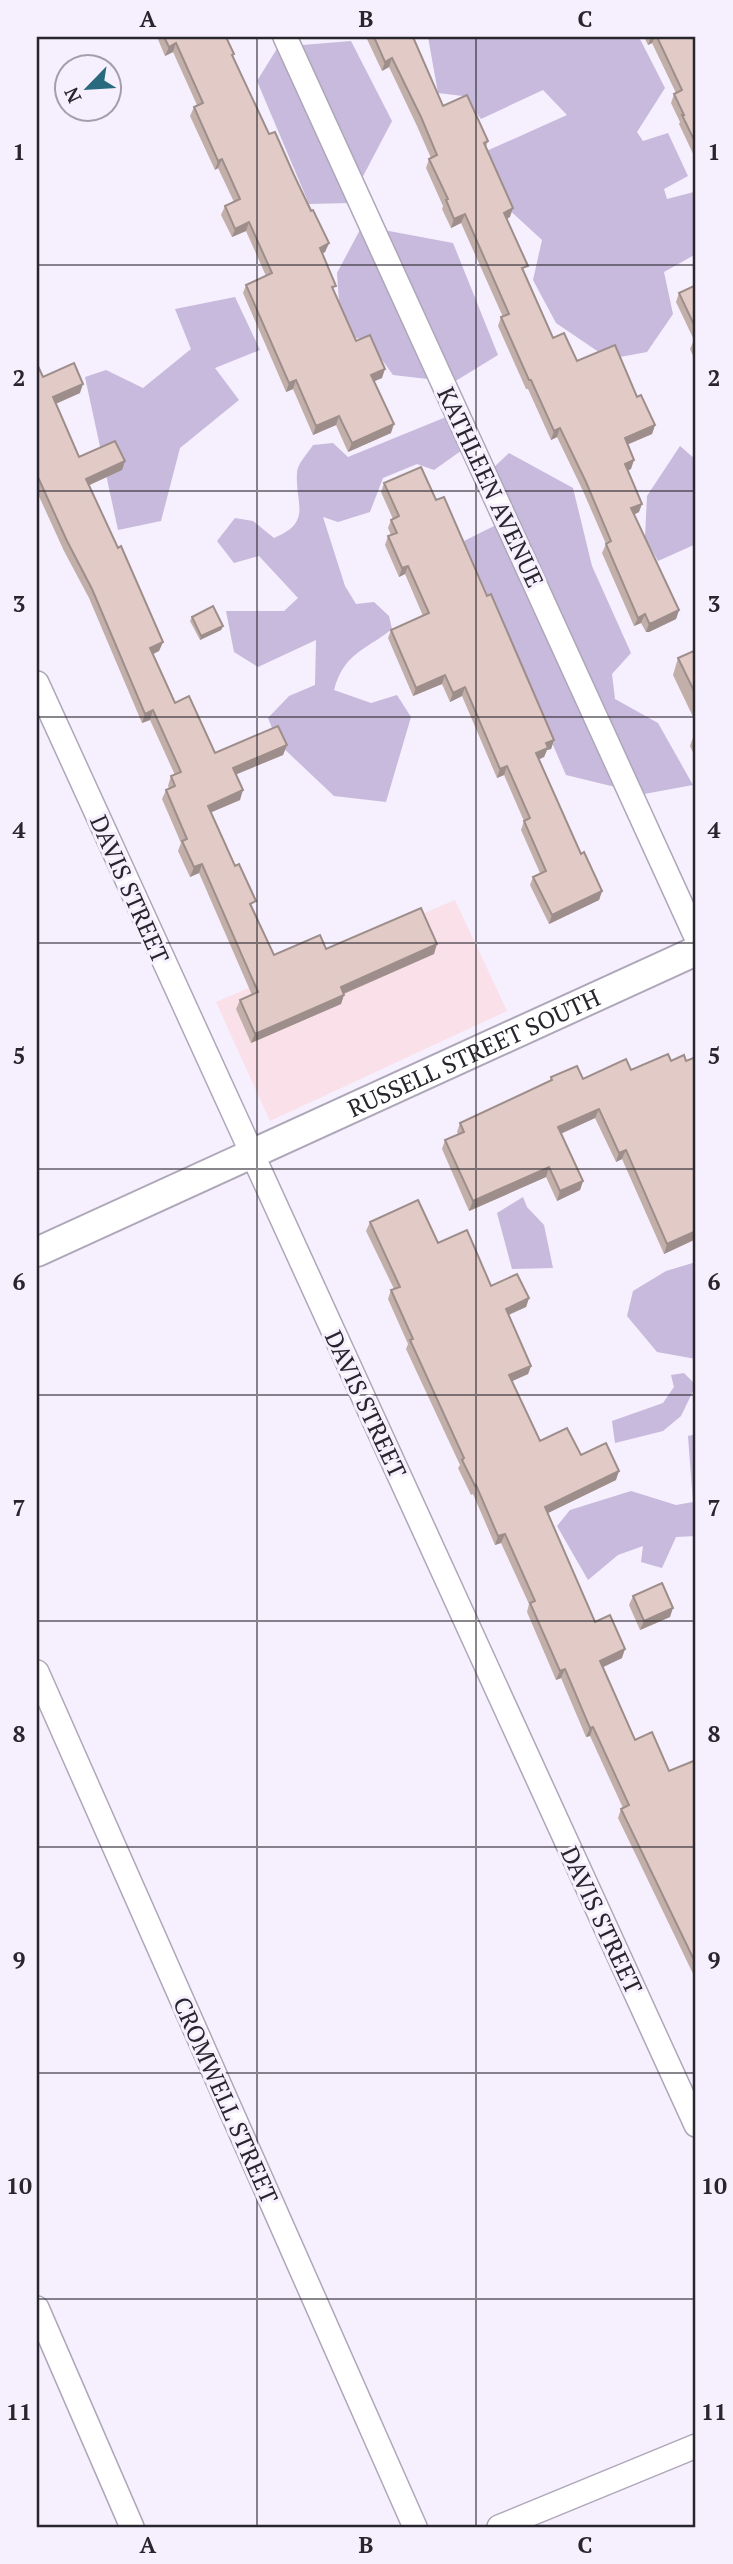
<svg xmlns="http://www.w3.org/2000/svg" width="733" height="2564" viewBox="0 0 733 2564" font-family="'PT Serif',serif">
<style>
.commercial{fill:#fae0e8}
.green{fill:#c7badc}
.lines{fill:none;stroke-linecap:round;stroke-linejoin:round}
.minor-casing{stroke:#aea7b9;stroke-width:26}
.tertiary-casing{stroke:#aea7b9;stroke-width:32}
.minor{stroke:#fff;stroke-width:23}
.tertiary{stroke:#fff;stroke-width:28}
.wall{fill:#c2afaa}
.shaded-wall{fill:#9e8e8b}
.building{fill:#e2cbc6;stroke:#9e8e8b;stroke-width:2}
.grid{fill:none;stroke:#28252c;stroke-width:2;stroke-opacity:0.55}
.labels{text-anchor:middle;dominant-baseline:central;stroke-width:6;stroke-linejoin:round;paint-order:stroke}
.street-label{font-size:24px;fill:#28252c;stroke:#f5effe}
.neatline{fill:none;stroke:#28252c;stroke-width:2.5}
.grid-label{font-size:23px;text-anchor:middle;font-weight:bold;fill:#28252c}
</style>
<rect width="100%" height="100%" fill="#f5effe"/>
<polygon class="commercial" points="455,900 507,1011 270,1121 216,1002"/>
<g class="green">
<polygon points="428,37 639,37 665,88 637,132 643,141 668,133 688,176 664,189 667,199 694,192 696,194 696,254 664,272 673,314 647,352 609,359 556,323 533,280 542,240 494,196 482,153 567,115 543,90 481,119 463,96 438,93"/>
<polygon points="351,41 392,121 349,203 309,204 257,81 278,47"/>
<polygon points="362,226 453,243 498,355 454,382 393,375 367,339 354,338 339,302 337,273"/>
<polygon points="235,297 260,350 215,368 239,400 180,448 161,521 118,530 85,377 106,370 143,388 191,349 175,309"/>
<path d="M451 415 465 448 434 470 417 464 383 478 370 512 338 522 323 517 345 586 356 604 374 602 389 616 392 629C364 651 344 653 334 690L371 703 397 695 411 717 386 802 334 796 278 743 268 718 289 696 315 685 316 640 258 667 234 652 226 611H284L298 598 259 556 234 563 217 541 235 518 253 521 274 538C313 522 295 504 297 473 297 464 308 453 313 445L333 443 348 457Z"/>
<polygon points="680,446 696,460 696,544 658,561 645,538 647,496"/>
<polygon points="509,453 573,488 592,566 631,653 612,674 615,699 658,723 693,785 644,794 566,775 464,541 496,525 492,469"/>
<polygon points="523,1197 527,1207 544,1225 553,1268 512,1269 497,1213"/>
<polygon points="696,1262 696,1359 657,1352 627,1316 633,1291 666,1271"/>
<polygon points="684,1373 696,1385 681,1416 663,1431 615,1443 612,1421 663,1403 674,1387 671,1375"/>
<polygon points="696,1434 696,1536 676,1537 662,1568 641,1562 643,1546 618,1555 588,1580 557,1526 570,1510 631,1491 676,1505 693,1502 688,1436"/>
</g>
<g class="lines">
<defs>
<g id="minor">
<polyline points="285,37 696,937"/>
<polyline points="37,683 696,2125"/>
<polyline points="37,1672 415,2527"/>
<polyline points="37,2308 132,2527"/>
<polyline points="499,2527 696,2446"/>
</g>
<g id="tertiary">
<path id="s1" d="M37 1252 696 951"/>
</g>
</defs>
<use href="#minor" class="minor-casing"/>
<use href="#tertiary" class="tertiary-casing"/>
<use href="#minor" class="minor"/>
<use href="#tertiary" class="tertiary"/>
</g>
<g class="wall">
<polygon points="157,37 226,37 233,57 269,134 294,175 329,243 325,252 322,254 334,292 356,341 382,378 374,381 391,433 348,452 336,425 313,435 293,389 286,392 243,293 246,285 266,276 246,231 232,237 221,215 225,206 234,202 218,168 215,170 190,116 194,107 197,105 173,52 165,56"/>
<polygon points="366,37 413,37 443,106 488,141 486,147 510,217 507,219 525,274 553,338 577,361 637,397 655,425 652,434 627,445 631,469 628,470 639,512 634,515 679,610 676,619 649,632 646,632 641,623 634,626 602,553 606,544 583,491 557,437 551,440 528,389 526,389 498,326 501,317 503,317 461,223 451,228 442,209 443,206 426,168 429,159 431,158 417,126 389,67 382,71"/>
<polygon points="644,37 694,37 696,42 696,160 679,124 680,122 671,103 674,94 676,93 652,43 648,45"/>
<polygon points="696,285 696,363 690,349 694,340 676,302 679,293"/>
<polygon points="37,364 43,377 80,393 56,404 79,457 125,461 122,470 89,485 118,548 163,642 159,651 153,654 175,703 215,753 287,745 283,755 236,774 240,800 211,812 274,955 326,949 434,954 344,994 341,1004 251,1043 236,1009 240,1000 252,995 199,873 190,877 178,851 181,843 162,799 166,790 169,788 168,786 171,776 175,775 150,720 142,723 89,598 64,551 37,492"/>
<polygon points="384,483 436,500 487,596 554,740 551,749 547,750 544,757 539,759 581,854 602,891 599,900 549,924 530,885 533,877 540,873 521,830 524,821 504,775 497,778 462,696 450,702 442,684 413,696 388,638 391,630 423,616 405,574 399,577 385,545 388,536 391,535 388,528 391,520 393,519 381,492"/>
<polygon points="192,617 223,626 221,630 200,640 190,621"/>
<polygon points="696,650 696,723 673,675 678,658"/>
<polygon points="696,729 696,759 690,746"/>
<polygon points="551,1077 583,1079 696,1239 664,1254 622,1159 616,1162 595,1118 561,1134 583,1181 580,1190 557,1201 546,1177 469,1211 442,1149 445,1140 458,1134 457,1132 460,1123 550,1081"/>
<polygon points="370,1222 438,1243 491,1286 529,1298 526,1307 509,1315 531,1366 528,1374 512,1381 540,1441 581,1455 616,1480 547,1513 595,1622 622,1658 603,1667 635,1740 669,1771 696,1760 696,1980 618,1818 621,1809 623,1808 590,1736 586,1737 561,1678 556,1680 527,1612 529,1604 501,1543 495,1545 473,1494 471,1495 458,1468 460,1465 406,1349 408,1344 388,1299 391,1290 394,1289 366,1231"/>
<polygon points="633,1596 670,1617 640,1630 629,1605"/>
</g>
<g class="shaded-wall">
<polygon points="651,37 655,37 652,43 648,45"/>
<polygon points="176,43 173,52 165,56 169,47"/>
<polygon points="392,58 389,67 382,71 385,62"/>
<polygon points="222,159 218,168 215,170 218,161"/>
<polygon points="513,208 510,217 501,221 504,213"/>
<polygon points="465,214 461,223 451,228 454,219"/>
<polygon points="249,222 246,231 232,237 235,229"/>
<polygon points="329,243 325,252 317,256 320,248"/>
<polygon points="385,369 382,378 368,384 371,375"/>
<polygon points="296,380 293,389 286,392 289,383"/>
<polygon points="83,384 80,393 50,406 53,397"/>
<polygon points="339,416 336,425 313,435 316,426"/>
<polygon points="394,424 391,433 348,452 352,443"/>
<polygon points="655,425 652,434 621,447 625,438"/>
<polygon points="560,428 557,437 551,440 554,431"/>
<polygon points="634,460 631,469 622,473 625,464"/>
<polygon points="125,461 122,470 83,488 86,479"/>
<polygon points="642,504 639,512 628,517 631,508"/>
<polygon points="408,566 405,574 399,577 402,568"/>
<polygon points="679,610 676,619 649,632 646,632 649,623"/>
<polygon points="645,614 641,623 634,626 638,618"/>
<polygon points="223,626 221,630 200,640 201,636"/>
<polygon points="163,642 159,651 147,657 150,648"/>
<polygon points="445,675 442,684 413,696 416,688"/>
<polygon points="465,687 462,696 450,702 453,693"/>
<polygon points="153,710 150,720 142,723 145,714"/>
<polygon points="554,740 551,749 547,750 544,757 533,762 536,753 546,743"/>
<polygon points="287,745 283,755 230,777 233,768"/>
<polygon points="507,766 504,775 497,778 500,769"/>
<polygon points="243,790 240,800 205,815 208,806"/>
<polygon points="202,864 199,873 190,877 194,867"/>
<polygon points="602,891 599,900 549,924 552,915"/>
<polygon points="437,944 434,954 338,996 341,987"/>
<polygon points="344,995 341,1004 251,1043 255,1034"/>
<polygon points="599,1109 595,1118 555,1136 558,1127"/>
<polygon points="626,1150 622,1159 616,1162 619,1153"/>
<polygon points="549,1167 546,1177 469,1211 473,1201"/>
<polygon points="583,1181 580,1190 557,1201 560,1191"/>
<polygon points="696,1231 696,1239 664,1254 667,1244"/>
<polygon points="529,1298 526,1307 503,1317 506,1309"/>
<polygon points="531,1366 528,1374 506,1384 509,1375"/>
<polygon points="619,1471 616,1480 542,1516 545,1507"/>
<polygon points="505,1534 501,1543 495,1545 498,1536"/>
<polygon points="673,1608 670,1617 640,1630 644,1621"/>
<polygon points="625,1649 622,1658 597,1670 600,1661"/>
<polygon points="565,1669 561,1678 556,1680 560,1671"/>
<polygon points="593,1727 590,1736 586,1737 590,1728"/>
</g>
<g class="building">
<polygon points="164,37 226,37 234,54 232,55 269,134 275,132 294,175 311,211 313,210 329,243 320,248 336,286 332,287 356,341 370,335 385,369 371,375 394,424 352,443 339,416 316,426 296,380 289,383 246,285 272,273 249,222 235,229 225,206 240,199 222,159 218,161 194,107 203,103 176,43 169,47"/>
<polygon points="374,37 413,37 443,106 467,95 488,141 484,143 513,208 504,213 528,266 522,268 553,338 564,333 577,361 615,345 637,397 641,395 655,425 625,438 634,460 625,464 642,504 631,508 679,610 652,623 649,623 645,614 638,618 606,544 611,541 586,482 560,428 554,431 531,380 529,380 501,317 509,314 465,214 454,219 446,200 448,199 429,159 437,155 421,117 392,58 385,62"/>
<polygon points="657,37 694,37 696,42 696,144 682,115 684,115 674,94 682,90"/>
<polygon points="696,285 696,329 679,293"/>
<polygon points="74,363 83,384 53,397 79,457 115,441 125,461 86,479 118,548 121,546 163,642 150,648 175,703 189,696 215,753 278,726 287,745 233,768 243,790 208,806 235,866 239,864 256,901 250,904 274,955 320,935 326,949 421,908 437,944 341,987 344,995 255,1034 240,1000 258,992 202,864 194,867 182,841 187,839 166,790 175,786 171,776 181,772 153,710 145,714 92,589 67,541 37,475 37,364 43,377"/>
<polygon points="421,467 436,500 444,497 487,596 491,594 554,740 546,743 548,748 536,753 581,854 584,852 602,891 552,915 533,877 546,871 524,821 530,818 507,766 500,769 465,687 453,693 445,675 416,688 391,630 429,613 408,566 402,568 388,536 397,533 391,520 399,516 384,483"/>
<polygon points="213,606 223,626 201,636 192,617"/>
<polygon points="696,650 696,695 678,658"/>
<polygon points="668,1054 671,1061 684,1055 686,1061 696,1057 696,1231 667,1244 626,1150 619,1153 599,1109 558,1127 583,1181 560,1191 549,1167 473,1201 445,1140 464,1132 460,1123 552,1080 551,1077 577,1066 583,1079 626,1059 631,1070"/>
<polygon points="418,1200 438,1243 467,1230 491,1286 517,1274 529,1298 506,1309 531,1366 509,1375 540,1441 567,1428 581,1455 606,1443 619,1471 545,1507 595,1622 610,1615 625,1649 600,1661 635,1740 652,1732 669,1771 696,1760 696,1964 621,1809 629,1805 593,1727 590,1728 565,1669 560,1671 530,1603 535,1601 505,1534 498,1536 476,1485 475,1486 462,1460 464,1458 410,1340 413,1339 391,1290 400,1287 370,1222"/>
<polygon points="662,1583 673,1608 644,1621 633,1596"/>
</g>
<path class="grid" d="M257 37V2527M476 37V2527M37 265H696M37 491H696M37 717H696M37 943H696M37 1169H696M37 1395H696M37 1621H696M37 1847H696M37 2073H696M37 2299H696"/>
<g class="labels">
<g class="street-label">
<text transform="translate(491 487) rotate(65)">KATHLEEN AVENUE</text>
<text transform="translate(130 889) rotate(66)">DAVIS STREET</text>
<text stroke="none"><textPath href="#s1" startOffset="480">RUSSELL STREET SOUTH</textPath></text>
<text transform="translate(366 1404) rotate(65)">DAVIS STREET</text>
<text transform="translate(602 1920) rotate(65)">DAVIS STREET</text>
<text transform="translate(226 2100) rotate(66)">CROMWELL STREET</text>
</g>
</g>
<rect width="733" height="2564" fill="none" stroke="#f5effe" stroke-width="77"/>
<g transform="translate(88 88) rotate(245)"><circle r="33" fill="#f5effe" stroke="#a39eaa" stroke-width="2"/>
<path d="M0-5L12 26L0 18L-12 26Z" fill="#2a6a7f"/>
<text y="-10" font-size="19" font-weight="bold" text-anchor="middle" fill="#28252c">N</text>
</g>
<rect x="38" y="38" width="656" height="2488" class="neatline"/>
<g class="grid-label">
<text x="148" y="27">A</text>
<text x="366" y="27">B</text>
<text x="585" y="27">C</text>
<text x="19" y="160">1</text>
<text x="714" y="160">1</text>
<text x="19" y="386">2</text>
<text x="714" y="386">2</text>
<text x="19" y="612">3</text>
<text x="714" y="612">3</text>
<text x="19" y="838">4</text>
<text x="714" y="838">4</text>
<text x="19" y="1064">5</text>
<text x="714" y="1064">5</text>
<text x="19" y="1290">6</text>
<text x="714" y="1290">6</text>
<text x="19" y="1516">7</text>
<text x="714" y="1516">7</text>
<text x="19" y="1742">8</text>
<text x="714" y="1742">8</text>
<text x="19" y="1968">9</text>
<text x="714" y="1968">9</text>
<text x="19" y="2194">10</text>
<text x="714" y="2194">10</text>
<text x="19" y="2420">11</text>
<text x="714" y="2420">11</text>
<text x="148" y="2553">A</text>
<text x="366" y="2553">B</text>
<text x="585" y="2553">C</text>
</g>
</svg>
